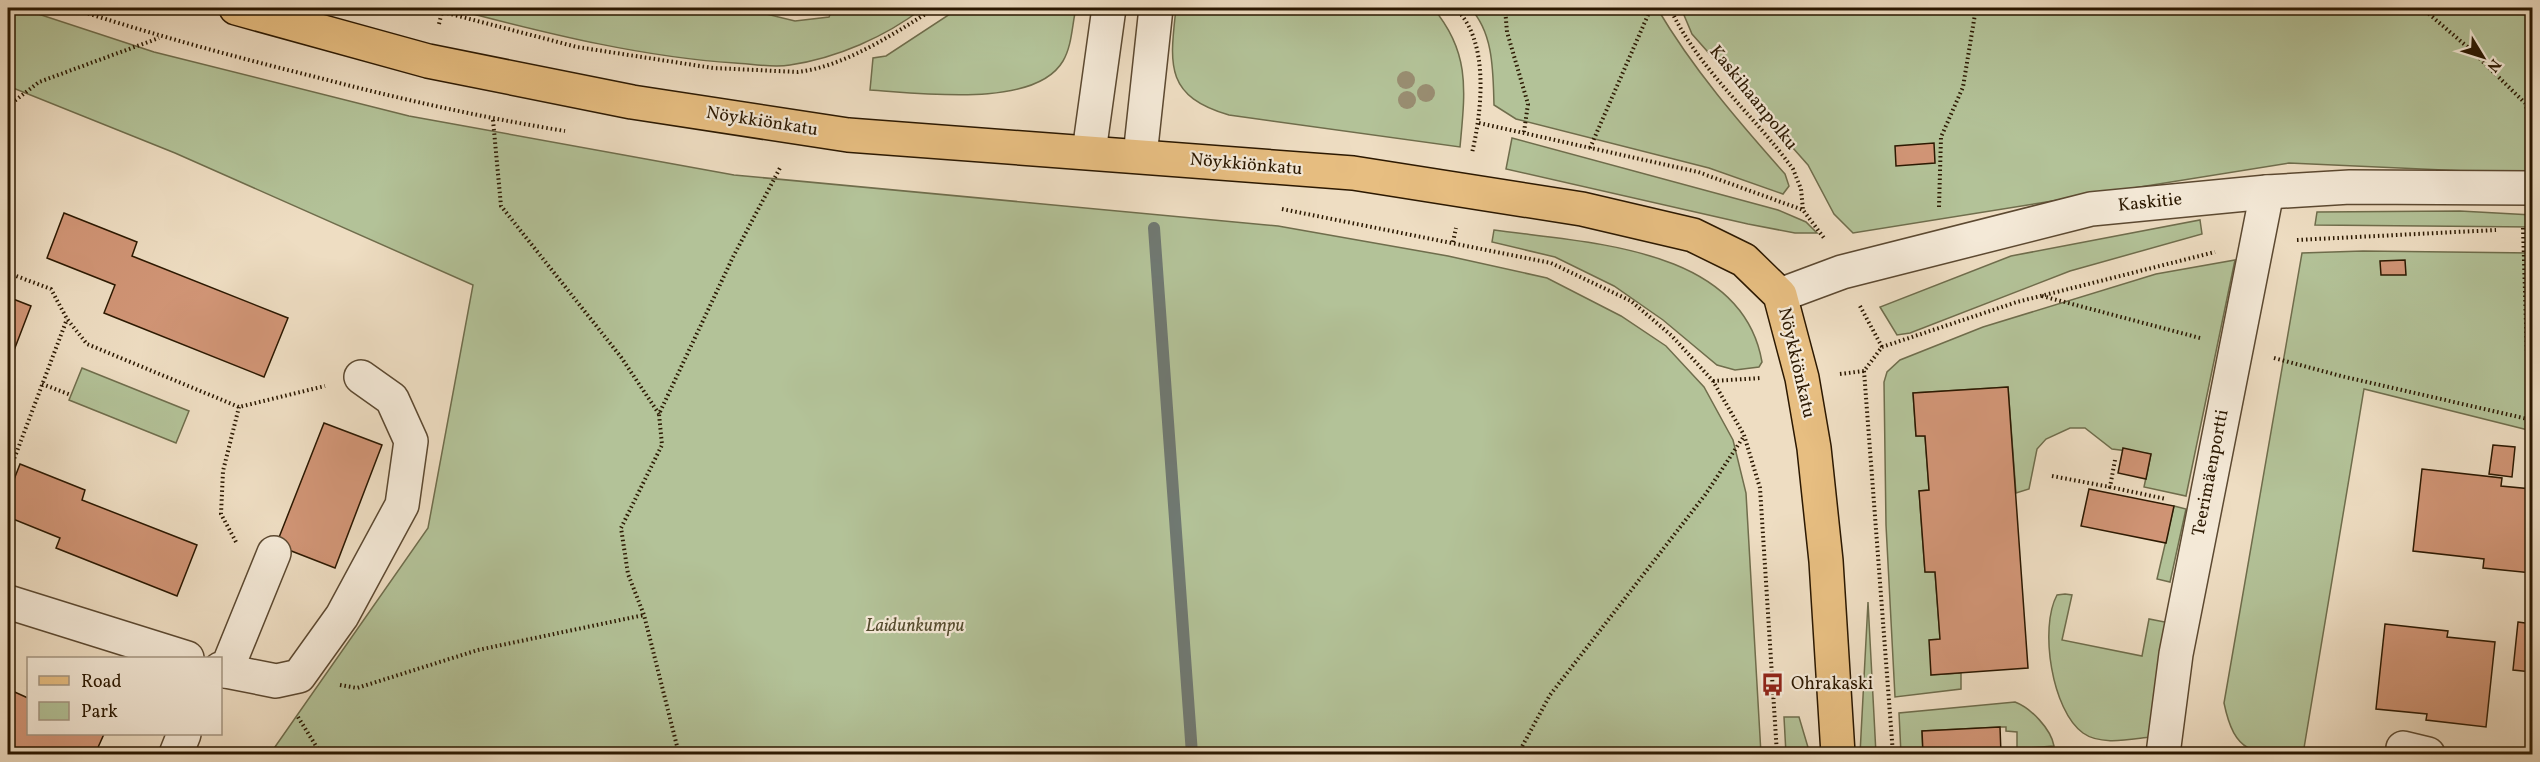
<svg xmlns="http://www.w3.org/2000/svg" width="2540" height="762" viewBox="0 0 2540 762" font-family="Vollkorn,serif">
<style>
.green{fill:#b3c298;stroke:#6f6d4c;stroke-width:1.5}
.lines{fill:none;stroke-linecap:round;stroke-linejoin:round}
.stream{stroke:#707972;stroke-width:12}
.building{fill:#d19576;stroke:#2b1801;stroke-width:1.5}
.minor-casing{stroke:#5c4931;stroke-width:36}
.major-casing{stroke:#2b1801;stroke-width:36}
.path{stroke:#2b1801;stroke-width:4;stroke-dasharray:1.5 3;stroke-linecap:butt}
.minor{stroke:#f4e9d7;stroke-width:33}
.major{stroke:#e7be81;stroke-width:33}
.tree{fill:#998d71}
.labels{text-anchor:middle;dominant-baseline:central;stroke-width:4.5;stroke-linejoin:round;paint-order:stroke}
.street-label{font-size:18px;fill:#2b1801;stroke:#f4e9d7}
.park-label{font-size:18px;font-style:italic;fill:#544b2e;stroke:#f4e9d7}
.poi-label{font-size:18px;fill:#2b1801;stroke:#f4e9d7;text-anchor:start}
</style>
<rect width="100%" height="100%" fill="#eeddc2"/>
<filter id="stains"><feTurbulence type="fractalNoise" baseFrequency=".00333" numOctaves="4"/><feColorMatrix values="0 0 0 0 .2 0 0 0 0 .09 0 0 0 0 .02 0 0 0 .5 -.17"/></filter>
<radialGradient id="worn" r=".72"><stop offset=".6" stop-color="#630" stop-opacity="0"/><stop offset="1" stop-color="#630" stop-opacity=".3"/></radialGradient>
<g class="green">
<polygon points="8,8 20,8 154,52 409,116 734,175 1278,226 1448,256 1547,278 1621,316 1666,346 1704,387 1733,440 1746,493 1761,754 270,754 428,528 473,285 175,153 8,86"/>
<path d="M461 8H742L795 21 829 17 833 8H923C885 37 837 58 790 65 773 68 752 64 735 63 643 57 554 35 465 12Z"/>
<path d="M959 8H1076C1072 25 1072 46 1063 61 1035 109 919 93 870 90L873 58 886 56Z"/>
<path d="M1176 8H1433C1471 53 1465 92 1460 147L1229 115C1164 96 1170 64 1176 8Z"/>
<path d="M1470 8H1657C1693 69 1738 121 1785 174L1789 186 1783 194 1709 168 1516 119 1494 105C1493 73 1494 33 1470 8Z"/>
<polygon points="1681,8 2532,8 2532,174 2289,163 1853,233 1834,214 1808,165 1692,34"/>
<polygon points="1512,138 1778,210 1806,222 1817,233 1795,233 1748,224 1506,169"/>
<polygon points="2460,211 2532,215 2532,227 2315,225 2317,212"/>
<polygon points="2200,220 2202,234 2070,271 1910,333 1897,335 1880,307 2011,256"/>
<path d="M1494 230C1586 243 1742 246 1762 362L1759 367 1735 370 1717 365 1663 320 1614 286 1555 257 1492 242Z"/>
<path d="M2363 251 2532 253V431L2364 389 2303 754C2254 754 2235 756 2224 703L2302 253Z"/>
<polygon points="2235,260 2186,496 2144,487 2151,454 2112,449 2085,428 2070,428 2046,439 2037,449 2029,489 2016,493 2008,387 1913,393 1916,436 1925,436 1929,490 1919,491 1925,572 1935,572 1940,639 1931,675 1961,673 1961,689 1895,697 1886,525 1884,382 1887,372 1900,360 1983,327 2156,274"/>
<polygon points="82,368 189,411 176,443 69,400"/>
<polygon points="2174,506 2186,509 2170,582 2157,579"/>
<path d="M2065 594 2072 595 2062 640 2142 656 2149 619 2170 623 2151 737C2131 739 2101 746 2083 733 2052 711 2039 628 2057 595Z"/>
<polygon points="1868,602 1876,754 1860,754"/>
<path d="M2015 702C2031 708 2051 729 2054 746L2017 749V732L2006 731V727H2000L1922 731 1923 754H1901L1899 713Z"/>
<polygon points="1784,717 1799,717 1810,754 1786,754"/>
</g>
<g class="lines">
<polyline class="stream" points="1154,228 1192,754"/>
</g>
<g class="building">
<polygon points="1934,143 1935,163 1896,166 1895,146"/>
<polygon points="64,213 137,242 132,256 288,318 264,377 104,313 115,285 47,258"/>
<polygon points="2405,260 2406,275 2381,275 2380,261"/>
<polygon points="8,297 31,306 8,366"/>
<polygon points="2008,387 2028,668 1931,675 1929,640 1940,639 1935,572 1925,572 1919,491 1929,490 1925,436 1916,436 1913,393"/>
<polygon points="324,423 382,445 335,568 276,545"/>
<polygon points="2493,445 2515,447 2512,477 2489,474"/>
<polygon points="2123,448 2151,454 2146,479 2118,473"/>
<polygon points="20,464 85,490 82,500 197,545 177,596 56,548 60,538 8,517 8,495"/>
<polygon points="2422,469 2502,478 2501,486 2532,489 2532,573 2483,568 2484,559 2413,551"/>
<polygon points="2089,489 2174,506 2166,543 2081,526"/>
<polygon points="2518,622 2532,624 2532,672 2513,670"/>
<polygon points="2385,624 2448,631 2447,637 2495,642 2486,727 2426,720 2427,714 2376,709"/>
<polygon points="8,689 28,698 28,734 104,734 95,754 8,754"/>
<polygon points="2000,727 2001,754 1923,754 1922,731"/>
</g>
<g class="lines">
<defs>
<g id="minor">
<polyline points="1089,152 1109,8"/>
<polyline points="1140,156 1156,8"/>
<polyline points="1780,295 1842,272 2091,209 2267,192 2350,187 2532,188"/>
<polyline points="8,602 187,658"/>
<polyline points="220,669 226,671 274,553"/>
<polyline points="226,671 276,681 299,676 342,616 402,505 411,441 392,399 361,377"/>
<polyline points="2403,748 2428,754"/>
<polyline points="176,754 184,734"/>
<polyline points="2163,754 2176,654 2267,192"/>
</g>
<polyline id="major" points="236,8 428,61 632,102 848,135 1353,173 1582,209 1693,235 1744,260 1780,295 1802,378 1814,448 1826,561 1838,754"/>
</defs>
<use href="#minor" class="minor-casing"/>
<use href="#major" class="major-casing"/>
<g class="path">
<path d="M71 8C151 34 231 56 312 76 396 98 479 117 565 131"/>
<path d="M1455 8C1490 40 1482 111 1472 153"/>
<polyline points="1505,8 1507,32 1528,104 1524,132"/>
<path d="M1670 8C1698 69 1754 115 1793 169L1801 189 1803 210"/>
<polyline points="2422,8 2471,50 2525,103 2532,125"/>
<path d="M443 12 577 47 713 68 798 72C846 66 895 33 935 8"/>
<polyline points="439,24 443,8"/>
<polyline points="8,106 39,82 159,38"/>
<polyline points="493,120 501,206 621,357 659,414"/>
<polyline points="1479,123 1698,172 1803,210 1824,238"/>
<polyline points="1590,148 1651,8"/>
<polyline points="1939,207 1941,137 1963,87 1976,8"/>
<polyline points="1282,209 1551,263 1631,301 1672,336 1713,381 1744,435 1760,488 1777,754"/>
<polyline points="2523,228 2529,419"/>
<polyline points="2297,240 2496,230"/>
<polyline points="1453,242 1456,228"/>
<polyline points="8,273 51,289 67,319 87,344 239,407 325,386"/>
<polyline points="2042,296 2200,338"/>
<polyline points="1860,306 1882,347"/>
<polyline points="2274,358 2341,376 2532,420"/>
<polyline points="1864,371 1893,754"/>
<polyline points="1840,374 1864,371 1882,347 2017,302 2215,252"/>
<polyline points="1713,381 1761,378"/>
<polyline points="42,384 71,395"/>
<polyline points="2115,460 2110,487 2166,499"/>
<polyline points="8,475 67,319"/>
<polyline points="2052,476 2110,487"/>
<polyline points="236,542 221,514 223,471 239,407"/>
<polyline points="340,685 357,688 478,650 644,615"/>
<polyline points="298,717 321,754"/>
<polyline points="679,754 644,615 628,574 621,528 662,445 659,414 733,257 781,166"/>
<polyline points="1518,754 1550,695 1705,495 1744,436"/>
</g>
<use href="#minor" class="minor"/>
<use href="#major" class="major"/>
</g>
<g class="tree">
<circle cx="1406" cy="80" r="9"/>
<circle cx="1426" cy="93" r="9"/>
<circle cx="1407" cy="100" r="9"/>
</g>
<defs>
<symbol id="bus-bare" viewBox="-9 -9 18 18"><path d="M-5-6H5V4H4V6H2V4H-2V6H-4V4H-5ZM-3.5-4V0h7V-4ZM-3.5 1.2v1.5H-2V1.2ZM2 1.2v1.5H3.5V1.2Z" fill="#8f2418" stroke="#f4e9d7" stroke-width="2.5" paint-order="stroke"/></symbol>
</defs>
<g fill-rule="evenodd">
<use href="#bus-bare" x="1756" y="668" width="33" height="33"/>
</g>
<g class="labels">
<g class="street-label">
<text transform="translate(1753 98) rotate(51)">Kaskihaanpolku</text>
<text transform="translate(762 122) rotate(9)">Nöykkiönkatu</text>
<text transform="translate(1246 165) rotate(5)">Nöykkiönkatu</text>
<text transform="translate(2150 203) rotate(-6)">Kaskitie</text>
<text transform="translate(1796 363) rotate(77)">Nöykkiönkatu</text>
<text transform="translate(2211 473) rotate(-79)">Teerimäenportti</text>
</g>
<g class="park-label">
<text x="915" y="626">Laidunkumpu</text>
</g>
<g class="poi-label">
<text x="1791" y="684">Ohrakaski</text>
</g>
</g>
<rect width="2540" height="762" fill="none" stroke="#eeddc2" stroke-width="30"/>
<rect x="9" y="9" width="2522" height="744" fill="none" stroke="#2b1801" stroke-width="3"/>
<rect x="15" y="15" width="2510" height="732" fill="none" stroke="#2b1801" stroke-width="1.5"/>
<rect x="27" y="657" width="195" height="78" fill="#f4e9d7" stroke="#a49581" stroke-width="1.5"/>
<rect x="39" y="676" width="30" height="9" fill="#e7be81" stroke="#a49581" stroke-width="1.5"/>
<text x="81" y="687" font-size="18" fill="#2b1801">Road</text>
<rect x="39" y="702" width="30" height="18" fill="#b3c298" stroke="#a49581" stroke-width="1.5"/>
<text x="81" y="717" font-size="18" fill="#2b1801">Park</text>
<g transform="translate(2483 57) rotate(128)" stroke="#f4e9d7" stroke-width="4.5" paint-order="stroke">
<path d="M0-4.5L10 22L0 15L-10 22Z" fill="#2b1801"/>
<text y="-9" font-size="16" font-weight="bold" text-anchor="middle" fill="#2b1801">N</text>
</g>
<rect width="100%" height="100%" filter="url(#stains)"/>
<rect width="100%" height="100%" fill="url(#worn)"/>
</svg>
